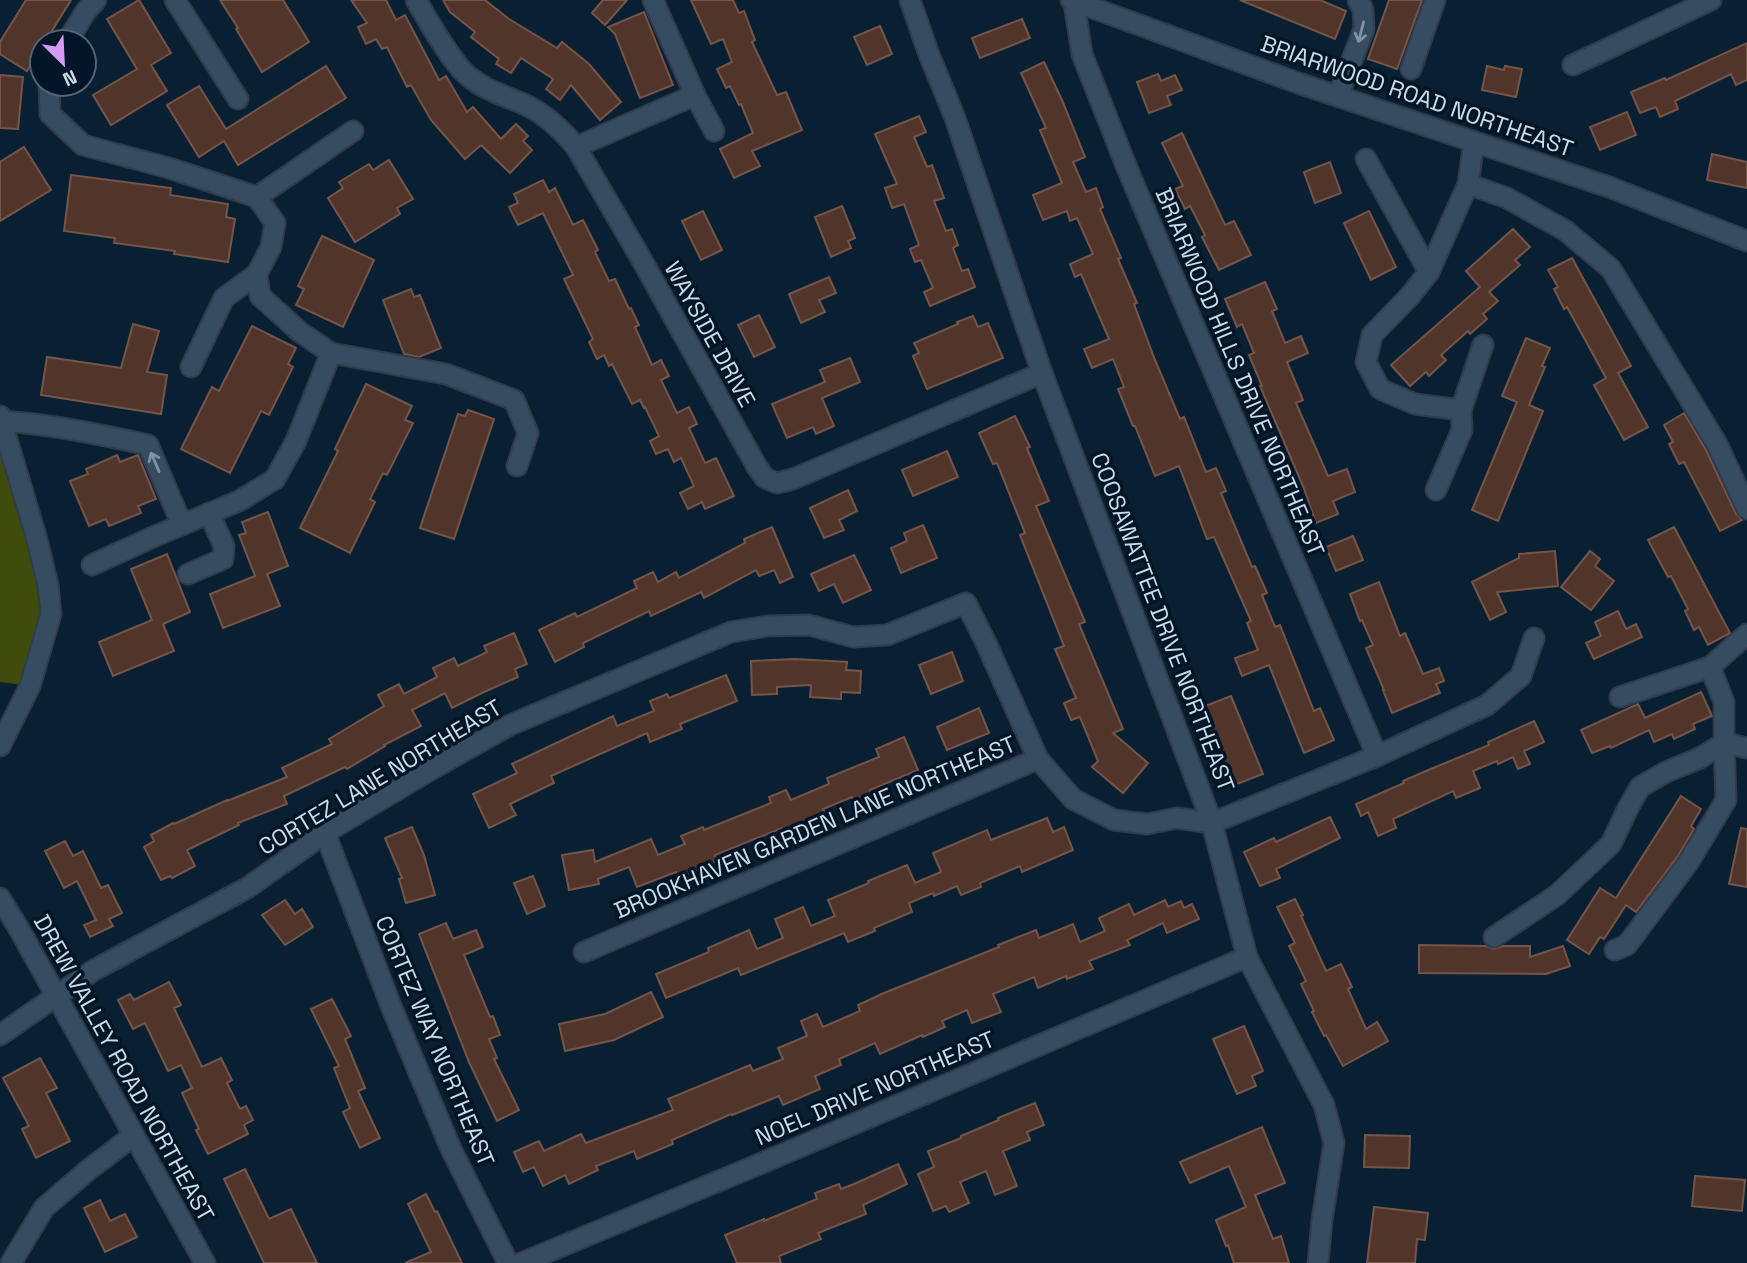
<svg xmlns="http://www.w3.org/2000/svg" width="1747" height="1263" viewBox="0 0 1747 1263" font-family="'Space Grotesk',sans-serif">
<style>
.green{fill:#3f4c0b}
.building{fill:#52352a;stroke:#75554a;stroke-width:2}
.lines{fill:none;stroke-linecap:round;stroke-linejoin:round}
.minor-casing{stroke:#313b4b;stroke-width:23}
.tertiary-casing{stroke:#313b4b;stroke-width:23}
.minor{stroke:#354c61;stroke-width:19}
.tertiary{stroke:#354c61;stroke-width:19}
.oneway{stroke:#8194a4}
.labels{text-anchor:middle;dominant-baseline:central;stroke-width:7;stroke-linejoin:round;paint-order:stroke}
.street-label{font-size:23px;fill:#cddbe8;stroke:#021628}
</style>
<rect width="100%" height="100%" fill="#092032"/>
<polygon class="green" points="0,434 55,597 22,685 0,682"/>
<g class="building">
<polygon points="26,0 71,0 45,42 42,42 42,47 27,71 0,54 0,42"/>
<polygon points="139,0 171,53 151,65 167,91 111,125 93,95 137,69 107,19"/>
<polygon points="220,0 283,0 309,42 262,72 236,29 238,28"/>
<polygon points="351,0 386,0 396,20 405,15 439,80 446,76 467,112 473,107 501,139 516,124 528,136 523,141 532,150 510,173 481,145 465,159 431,120 411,85 407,87 387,47 382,49 376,39 366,44 358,27 367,23"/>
<polygon points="443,0 485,0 509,19 557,48 562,42 589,64 621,102 600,120 571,85 560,100 546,89 553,79 521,58 511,73 496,64 499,59 471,37 475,32 450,12"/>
<polygon points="603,0 627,0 605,25 592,13"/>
<polygon points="691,0 733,0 739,13 744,11 755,40 752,42 777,95 786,92 802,130 752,151 760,166 734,178 720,149 753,133 741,104 739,105 730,86 726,88 717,69 732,62 723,39 711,44"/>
<polygon points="1240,0 1320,0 1346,11 1335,39"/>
<polygon points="1389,0 1422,0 1397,69 1368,59"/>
<polygon points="644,12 673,85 640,98 615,34 608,27"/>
<polygon points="1022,19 1030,38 980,58 972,38"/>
<polygon points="880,26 892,54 867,65 854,37"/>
<polygon points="1747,43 1747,80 1736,85 1731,74 1675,101 1678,109 1660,117 1656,107 1640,113 1631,92 1665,78 1666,80"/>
<polygon points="1044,62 1062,100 1085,157 1073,162 1086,192 1096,188 1103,207 1100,209 1121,258 1118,259 1137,303 1134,304 1155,360 1180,419 1184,417 1206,472 1216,468 1226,491 1221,493 1252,567 1255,566 1267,593 1262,595 1275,627 1280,625 1314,711 1320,708 1334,740 1304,753 1269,665 1242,676 1235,658 1258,650 1247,623 1251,621 1214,537 1207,539 1179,466 1155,476 1135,426 1133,426 1118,389 1124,387 1113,359 1092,368 1084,349 1109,339 1081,274 1075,277 1070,264 1093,254 1077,218 1070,221 1067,211 1043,220 1033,195 1062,183 1040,130 1046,128 1021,73"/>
<polygon points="326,66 346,98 238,165 224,141 199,157 167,105 199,86 226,129"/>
<polygon points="1487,66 1504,70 1505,66 1522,69 1516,97 1482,90"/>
<polygon points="1158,74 1161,81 1175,75 1182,90 1167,96 1171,105 1149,113 1137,82"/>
<polygon points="0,75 23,77 18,129 0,128"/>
<polygon points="1627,112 1636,135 1600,150 1590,127"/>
<polygon points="919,116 926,132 914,137 927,167 932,165 944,198 934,201 946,231 952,229 958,245 953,248 962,271 968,269 975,287 930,306 924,292 933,288 921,260 915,262 910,249 919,245 904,204 892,208 885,188 897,184 875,134"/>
<polygon points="1182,133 1225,225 1234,221 1251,255 1219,270 1202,237 1205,235 1190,206 1185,209 1175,189 1183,186 1162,143"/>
<polygon points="24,147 51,190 0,221 0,162"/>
<polygon points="1712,154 1747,162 1747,188 1707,180"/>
<polygon points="389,160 413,199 397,208 400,214 355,242 328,198 343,188 339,182 369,164 373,170"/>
<polygon points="1330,162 1341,193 1315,203 1304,172"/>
<polygon points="71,175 171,188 170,195 228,204 226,217 235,219 228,262 174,254 175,251 114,243 115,238 64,231"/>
<polygon points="543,180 549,192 555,188 573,225 583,220 598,250 595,252 609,281 615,279 629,309 631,308 639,325 635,327 652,365 661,360 669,376 661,380 677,413 689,407 697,424 689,428 705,463 716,458 734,496 705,509 702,502 688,509 680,493 694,486 681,458 674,462 668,449 656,454 650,441 659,436 645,407 644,408 640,400 632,404 612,364 609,366 604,355 597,359 589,342 593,339 564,279 573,275 543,213 518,225 509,207 518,203 514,194"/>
<polygon points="842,206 855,238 848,241 851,248 831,257 815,217"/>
<polygon points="703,211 722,250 701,260 682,221"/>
<polygon points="1369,211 1396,267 1371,280 1344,223"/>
<polygon points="1513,229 1530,247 1515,260 1520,265 1489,292 1498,301 1483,314 1487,319 1470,334 1468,331 1441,355 1446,360 1429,376 1426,372 1410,386 1391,365 1480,287 1466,271"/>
<polygon points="322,236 374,260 343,327 296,305 304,289 298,286"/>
<polygon points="1572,258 1631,366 1618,373 1648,427 1624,440 1594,385 1606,378 1567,307 1564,309 1554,289 1558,287 1548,270"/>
<polygon points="829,277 836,293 819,300 825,312 801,323 789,294"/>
<polygon points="1265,282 1277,309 1272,311 1285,343 1301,336 1308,353 1287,362 1303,400 1296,403 1328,476 1347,469 1355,492 1333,501 1338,514 1316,523 1303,486 1260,386 1262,386 1249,355 1254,353 1242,324 1237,327 1225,299"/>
<polygon points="411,289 414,297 420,295 441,348 419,357 404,354 383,300"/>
<polygon points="759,315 775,347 754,357 738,325"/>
<polygon points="973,316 978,327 988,323 1003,358 927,389 913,356 919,353 914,343 958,324 957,322"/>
<polygon points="133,324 159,331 147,372 167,375 161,414 41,395 47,357 121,368"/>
<polygon points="252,326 296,348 288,364 293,367 269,415 261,411 230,473 181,449 212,387 219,391"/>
<polygon points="1526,338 1550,348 1542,366 1545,367 1529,405 1543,411 1498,521 1472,510 1517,402 1502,396"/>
<polygon points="850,358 860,382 822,398 834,426 816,434 813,427 787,438 772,404 825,382 820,370"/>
<polygon points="366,384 412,406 405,420 413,423 387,475 383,473 370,499 375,502 350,553 300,528 338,451 335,449"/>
<polygon points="468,410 494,419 454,539 420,528 458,414 465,416"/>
<polygon points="1684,413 1706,450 1736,514 1742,520 1720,531 1684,462 1679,464 1669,444 1673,442 1664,425"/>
<polygon points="1015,416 1030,447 1027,448 1049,501 1036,506 1085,622 1079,624 1123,729 1113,733 1148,763 1123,793 1092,767 1098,761 1080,717 1071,720 1064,703 1076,698 1055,649 1064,646 1020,535 1025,533 997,463 993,464 979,433"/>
<polygon points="947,451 958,477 913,496 902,470"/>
<polygon points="117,455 120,462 138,455 156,499 138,506 141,513 109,526 106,519 89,526 70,481 88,474 86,469"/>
<polygon points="848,490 857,511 839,520 844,530 824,538 810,508"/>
<polygon points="268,512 288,566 267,574 280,606 223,628 210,594 255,576 239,535 246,533 242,522"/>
<polygon points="923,525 937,558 901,573 891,548 907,541 904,533"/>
<polygon points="772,527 793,577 780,583 774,570 759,576 756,570 704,598 701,592 651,616 649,611 583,643 584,647 555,662 539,630 575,613 577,617 637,588 634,581 653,572 658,582 676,572 679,578 745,543 744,539"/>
<polygon points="1674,527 1730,633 1708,645 1699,627 1694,630 1685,611 1688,609 1671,576 1668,577 1648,540"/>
<polygon points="1353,536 1363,560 1336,571 1326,547"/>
<polygon points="1555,551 1558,586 1497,592 1506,612 1490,620 1472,582 1519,558 1519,554"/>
<polygon points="1590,551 1600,559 1595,566 1614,581 1591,610 1561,587"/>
<polygon points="167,554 190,612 163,624 174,651 113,676 99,642 152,620 131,569"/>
<polygon points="854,555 871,590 843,603 834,584 819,591 811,574"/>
<polygon points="1379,582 1400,636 1405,633 1423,674 1439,668 1444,681 1436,684 1440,693 1392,713 1383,690 1384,690 1366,648 1373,645 1362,620 1360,621 1350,594"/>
<polygon points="1618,611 1626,629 1636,624 1642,637 1594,659 1586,643 1601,636 1595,622"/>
<polygon points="514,633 527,664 515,669 518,677 484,692 452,708 445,693 412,710 421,726 384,745 385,746 347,769 345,767 284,796 287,804 238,823 239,825 187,850 195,866 172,878 170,876 161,880 144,847 154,841 151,835 173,823 174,824 227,800 227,801 287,777 282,768 332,744 329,739 384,706 378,695 399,684 404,694 437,677 433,668 454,658 458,666 487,652 484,646"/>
<polygon points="952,652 963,681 931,694 919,665"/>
<polygon points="795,659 847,662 846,670 861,671 860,693 841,692 841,699 810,697 811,685 777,687 777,694 752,695 751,661"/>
<polygon points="726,675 737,701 680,724 682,729 650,742 647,733 551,776 554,783 510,804 516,815 489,828 473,794 517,773 512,764 613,716 617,726 654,711 650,701 667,694 669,698"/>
<polygon points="1701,692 1712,716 1693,724 1695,729 1674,739 1672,734 1654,742 1649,730 1611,748 1610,746 1592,753 1581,730 1638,704 1645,718"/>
<polygon points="1231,696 1263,774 1229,787 1216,753 1217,752 1200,708"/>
<polygon points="979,708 989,733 947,750 937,727"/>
<polygon points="1534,721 1544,742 1524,751 1530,764 1518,769 1513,757 1498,764 1497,761 1473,771 1480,788 1456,798 1453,791 1393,819 1396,828 1378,836 1368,812 1361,816 1356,804 1404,783 1403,781 1426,771 1489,745 1488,742"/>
<polygon points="904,737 918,770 870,790 874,799 856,807 852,797 823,809 825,813 810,820 812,824 795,832 793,827 783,831 782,828 715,855 717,861 678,878 676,872 637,887 629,867 598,879 599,884 569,890 562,855 593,850 595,862 651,839 658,855 685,844 681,836 703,827 704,830 771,803 769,797 786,790 791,800 829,784 827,778 879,757 876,749"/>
<polygon points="1681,796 1701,809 1691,826 1694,829 1678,856 1636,912 1626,905 1604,939 1600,937 1589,954 1567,940 1600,888 1616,898"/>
<polygon points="1330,817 1340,838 1276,869 1280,878 1260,886 1244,852 1274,838 1276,842"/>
<polygon points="1047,818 1053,832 1064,827 1073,850 1022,872 1020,866 980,883 981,887 961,895 957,886 934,896 933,893 909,903 912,912 874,928 875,931 848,942 844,933 741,975 738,968 666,998 656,974 709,952 708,948 749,930 757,949 783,938 775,919 803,907 811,926 835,916 828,900 869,883 868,881 907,865 915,883 941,872 933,853 987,830 991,840"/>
<polygon points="412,827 424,855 435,895 406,903 399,879 402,878 385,838"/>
<polygon points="1741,828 1747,829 1747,887 1729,884"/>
<polygon points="65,841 73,856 83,851 101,888 108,885 122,913 109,919 113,926 90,937 84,925 96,920 77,881 64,888 45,851"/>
<polygon points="533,876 545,906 527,914 514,883"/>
<polygon points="1295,899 1303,915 1301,916 1326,971 1341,964 1352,987 1348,989 1366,1029 1377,1022 1388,1041 1343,1066 1326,1035 1324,1036 1312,1012 1314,1011 1301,984 1306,981 1289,946 1295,943 1277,907"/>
<polygon points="285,900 295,914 302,909 313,927 285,945 262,915"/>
<polygon points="1165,900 1168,907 1181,901 1184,908 1192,904 1199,919 1167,933 1163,923 1127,940 1130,945 1089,961 1093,969 1067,979 1066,976 1038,988 1034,977 993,994 1001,1012 972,1023 967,1010 942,1021 945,1027 923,1037 922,1035 880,1054 875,1043 839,1059 841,1065 815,1076 820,1089 783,1105 779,1096 732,1115 731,1114 672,1140 673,1144 637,1159 634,1151 596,1166 598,1170 569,1184 565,1175 543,1186 534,1167 523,1172 514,1152 539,1141 544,1151 581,1134 586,1143 673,1110 668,1099 750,1065 753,1071 783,1059 778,1048 807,1036 801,1021 817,1014 823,1027 860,1011 858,1005 884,993 999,947 998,945 1036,930 1039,938 1073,924 1080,942 1105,931 1099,918 1129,904 1134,915"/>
<polygon points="446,923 453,939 476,930 483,947 464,955 490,1017 493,1016 500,1035 489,1039 497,1058 494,1059 519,1110 497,1121 469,1062 419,934"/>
<polygon points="1419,945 1486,946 1494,949 1503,946 1530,946 1530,957 1563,946 1570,966 1546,974 1419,973"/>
<polygon points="169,982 181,1005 174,1008 202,1067 221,1058 232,1080 227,1083 240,1109 246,1106 253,1120 244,1125 248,1134 208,1154 196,1130 199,1129 182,1093 192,1088 181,1065 168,1071 145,1023 133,1029 118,1000 130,994 134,1000"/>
<polygon points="651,992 663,1017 614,1040 565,1051 559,1024 605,1014"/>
<polygon points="332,999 351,1036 345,1039 365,1088 358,1091 380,1138 360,1148 343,1112 350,1108 334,1068 339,1066 311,1009"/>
<polygon points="1244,1026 1263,1071 1252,1076 1256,1086 1237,1094 1213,1039"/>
<polygon points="40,1058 57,1088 46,1093 70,1141 36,1158 22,1129 29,1126 3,1078"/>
<polygon points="1035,1103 1044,1125 1027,1132 1030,1140 1003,1151 1017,1186 995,1195 986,1171 960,1182 969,1203 949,1212 946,1206 933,1211 918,1174 934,1167 928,1151 961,1138 961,1136 999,1120 998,1118"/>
<polygon points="1262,1127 1285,1183 1255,1195 1273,1239 1281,1236 1289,1263 1234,1263 1228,1245 1226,1246 1216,1220 1246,1207 1229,1166 1190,1183 1180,1162"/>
<polygon points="1365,1135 1410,1136 1409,1168 1364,1167"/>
<polygon points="898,1164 907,1184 863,1205 866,1214 818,1233 821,1239 779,1256 781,1263 737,1263 725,1235 764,1219 764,1221 817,1199 815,1193 839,1184 841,1189 854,1184"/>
<polygon points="245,1169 269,1219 291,1209 317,1263 264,1263 224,1179"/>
<polygon points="1695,1176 1745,1180 1742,1211 1692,1206"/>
<polygon points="426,1194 435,1212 437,1211 462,1263 405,1263 431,1252 408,1204"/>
<polygon points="100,1200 110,1221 125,1214 137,1237 105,1252 84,1208"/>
<polygon points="1374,1207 1428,1213 1425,1240 1417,1239 1415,1263 1367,1263"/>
</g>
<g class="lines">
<defs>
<g id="minor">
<polyline points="175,0 238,99"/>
<path d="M416 0C428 20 451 62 468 76 486 91 506 96 526 105 546 115 562 130 576 147L639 255 757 467 765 478 777 483 793 479 1042 373"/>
<polyline points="653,0 695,95 714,131"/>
<polyline points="910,0 928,52 955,118 1042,373 1212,823 1247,957 1324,1105 1334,1143 1322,1220 1318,1263"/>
<polyline points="1081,0 1075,9 1082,54 1127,168 1377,756"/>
<polyline points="67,42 86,11 96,0"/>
<polyline points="1573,65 1711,0"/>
<polyline points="1411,69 1435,0"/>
<polyline points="49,84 50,114 83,145 169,168 257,197 275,223 271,247 257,274 260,296 300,332 331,353 446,374 514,400 528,433 517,466"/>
<polyline points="1338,96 1364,29 1363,10 1358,0"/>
<polyline points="576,147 695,95"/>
<polyline points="1366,159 1429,272"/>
<polyline points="1468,184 1507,198 1566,231 1611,269 1717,444 1747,509"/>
<polyline points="257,197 353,131"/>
<polyline points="191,367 224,298 257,274"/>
<polyline points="1461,410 1415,404 1380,389 1366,362 1372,335 1410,296 1429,272 1468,184 1474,142"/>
<polyline points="0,416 36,536 48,585 51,614 30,686 0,746"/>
<path d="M1 421C51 424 100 434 148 445L182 525"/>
<polyline points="1436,490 1462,430 1461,410 1483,345"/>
<polyline points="92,565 153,537 239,501 275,479 296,441 331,353"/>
<polyline points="188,574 223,559 224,546 209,513"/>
<polyline points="1620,697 1710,667 1747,634"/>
<polyline points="325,833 391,1006 451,1149 508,1263"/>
<polyline points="0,898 19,929 205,1263"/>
<polyline points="1494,937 1557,895 1611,844 1628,808 1640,787 1666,772 1700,758 1724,743 1724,702 1710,667"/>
<polyline points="1615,950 1627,945 1688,863 1726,800 1724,743 1747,748"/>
<polyline points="584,952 1038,759"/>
<polyline points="0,1035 94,970 247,888 325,833 432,769 510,725 731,632 768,626 809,625 853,637 887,635 966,603 987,645 1038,759 1073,799 1114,820 1147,824 1177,818 1212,823 1377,756 1487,705 1521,676 1534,638"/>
<polyline points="11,1263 44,1208 87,1171 133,1136"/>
<polyline points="521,1263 743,1171 1247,957"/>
</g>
<polyline id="tertiary" points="1071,0 1298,83 1609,187 1747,241"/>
</defs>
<use href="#minor" class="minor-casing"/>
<use href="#tertiary" class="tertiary-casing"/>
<use href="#minor" class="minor"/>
<use href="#tertiary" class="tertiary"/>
</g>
<defs><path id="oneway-shaft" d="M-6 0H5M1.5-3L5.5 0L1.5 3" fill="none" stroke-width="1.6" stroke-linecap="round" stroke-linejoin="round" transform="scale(1.75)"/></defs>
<g class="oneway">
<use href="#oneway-shaft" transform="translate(1361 32) rotate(104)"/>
<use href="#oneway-shaft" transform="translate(155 462) rotate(-113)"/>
</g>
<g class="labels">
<g class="street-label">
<text transform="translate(1417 96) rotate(19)">BRIARWOOD ROAD NORTHEAST</text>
<text transform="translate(710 334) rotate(61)">WAYSIDE DRIVE</text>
<text transform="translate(1240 372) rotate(67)">BRIARWOOD HILLS DRIVE NORTHEAST</text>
<text transform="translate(1163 622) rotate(69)">COOSAWATTEE DRIVE NORTHEAST</text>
<text transform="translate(380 777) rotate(-31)">CORTEZ LANE NORTHEAST</text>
<text transform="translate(815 827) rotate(-23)">BROOKHAVEN GARDEN LANE NORTHEAST</text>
<text transform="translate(435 1041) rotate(67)">CORTEZ WAY NORTHEAST</text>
<text transform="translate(124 1068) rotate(61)">DREW VALLEY ROAD NORTHEAST</text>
<text transform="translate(875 1088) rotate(-23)">NOEL DRIVE NORTHEAST</text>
</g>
</g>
<g transform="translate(63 63) rotate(156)"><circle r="33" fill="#021628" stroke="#536575" stroke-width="2"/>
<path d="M0-5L12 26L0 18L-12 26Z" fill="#d69bfa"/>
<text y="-10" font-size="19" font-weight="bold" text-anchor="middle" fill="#cddbe8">N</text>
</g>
</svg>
